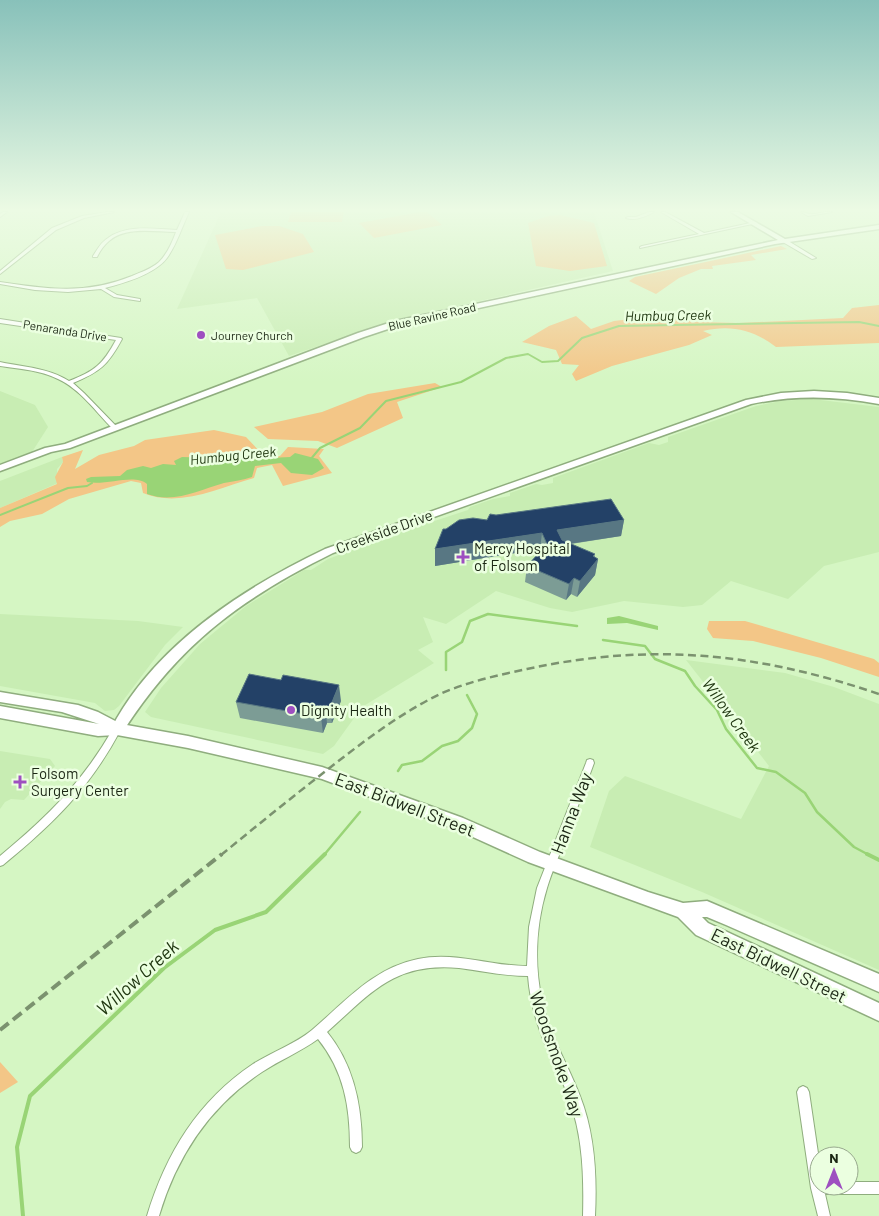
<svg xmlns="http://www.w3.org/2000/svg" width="879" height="1216" viewBox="0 0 879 1216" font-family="Barlow,sans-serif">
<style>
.built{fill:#c8edb3}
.green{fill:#f3c687}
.water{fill:#99d476}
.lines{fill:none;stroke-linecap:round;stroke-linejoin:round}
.stream-far2{stroke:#99d476;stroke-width:2}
.stream-far1{stroke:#99d476;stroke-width:2.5}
.stream{stroke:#99d476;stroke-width:4}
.street-casing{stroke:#8fad7e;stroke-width:2}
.secondary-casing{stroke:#8fad7e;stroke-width:3}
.primary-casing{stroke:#8fad7e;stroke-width:3}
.street{fill:#fff;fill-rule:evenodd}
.secondary{fill:#fff;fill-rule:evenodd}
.primary{fill:#fff;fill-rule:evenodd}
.rail-far1{stroke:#7b926f;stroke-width:2.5;stroke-dasharray:8 4.5;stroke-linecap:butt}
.rail{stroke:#7b926f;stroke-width:4;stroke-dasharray:11 5.5;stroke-linecap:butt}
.wall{fill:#7c9c95}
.shaded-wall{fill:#587783}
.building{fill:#234167;stroke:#587783}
.poi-dot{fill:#9e4fc0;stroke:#ebffe0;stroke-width:2}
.labels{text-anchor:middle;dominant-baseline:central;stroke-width:5;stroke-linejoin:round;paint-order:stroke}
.far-street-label{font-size:12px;fill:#1b2714;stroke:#ebffe0}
.far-poi-label{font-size:12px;fill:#1b2714;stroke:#ebffe0;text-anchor:start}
.far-water-label{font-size:14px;font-style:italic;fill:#213812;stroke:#ebffe0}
.street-label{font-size:15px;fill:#1b2714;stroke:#ebffe0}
.poi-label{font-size:15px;fill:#1b2714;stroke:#ebffe0;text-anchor:start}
.water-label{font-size:16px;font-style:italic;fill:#213812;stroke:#ebffe0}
.near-street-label{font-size:18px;fill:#1b2714;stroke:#ebffe0}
.near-water-label{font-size:19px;font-style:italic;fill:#213812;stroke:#ebffe0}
</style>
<rect width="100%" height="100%" fill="#d5f6c3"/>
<g class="built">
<polygon points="221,212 594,212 613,271 395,320 289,356 257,298 177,309"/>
<polygon points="0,391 35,405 48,427 32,452 0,464"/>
<polygon points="812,399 879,407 879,552 824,566 788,599 731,581 702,605 683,607 624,601 572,612 550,608 496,591 446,624 423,617 433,642 418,650 434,663 362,707 334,746 323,754 151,717 145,712 161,688 200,644 246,606 304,570 311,570 328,559 379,540 385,540 399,535 401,532 468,510 470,507 493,499 510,496 510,493 536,484 542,485 553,483 553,478 649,443 659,445 668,442 668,437 756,406 781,401"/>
<polygon points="62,457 63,462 57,469 58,483 0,508 0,481"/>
<polygon points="0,614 138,621 183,627 165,645 119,706 114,710 105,711 95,703 0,686"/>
<polygon points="686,660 785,673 834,687 879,704 879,970 702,892 590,847 609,791 625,776 741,819 769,766"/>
<polygon points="0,751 50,759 55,766 24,800 11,799 5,802 0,809"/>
</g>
<g class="green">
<polygon points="291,212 344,212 342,222 288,222"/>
<polygon points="420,212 427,212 442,225 374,238 359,223"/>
<polygon points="560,215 594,223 607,266 570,271 536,266 528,223 548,216"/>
<polygon points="262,226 279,226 303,234 314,252 243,270 226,269 215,235"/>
<polygon points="781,246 787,249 751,255 756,260 712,266 713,269 701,269 679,278 656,294 629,281 635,277"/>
<path d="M879 305V343L776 347C754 330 731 324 703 331L712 335 689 345 612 366 576 381 572 374 579 365 562 364 556 350 522 342 549 326 576 316 591 329 614 321 656 316 698 322 739 323 843 318 852 308Z"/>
<polygon points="435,383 442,387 397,402 403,418 337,448 318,441 268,439 254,427 322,412 368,394"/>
<path d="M214 430 246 437 264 456H280L288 447 324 449 319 456 332 473 283 486 272 465 257 468 254 478C218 488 180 508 143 493L141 483 131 481 69 499 42 514 10 521 0 527V508L57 484 55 477 63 462 62 457 83 450 75 469 99 455 134 446 145 440Z"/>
<polygon points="709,621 745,621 874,659 879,663 879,677 821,658 753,641 713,638 707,629"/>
<polygon points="0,1062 18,1082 0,1093"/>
</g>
<g class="water">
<path d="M295 453 318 459 324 468 312 475 291 473 281 463 255 466 252 477C243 480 234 481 224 483 198 490 175 504 147 494V484C134 473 107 486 87 482L86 479 91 477 120 476 127 470 143 466 151 468 163 464 176 465 174 461 182 457 249 459 290 457Z"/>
<polygon points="619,616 658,626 658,630 627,623 607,624 607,618"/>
</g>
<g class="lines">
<g class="stream-far2">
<polyline points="310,460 320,448 360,428 386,401 461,382 506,358 528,354 542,362 558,361 582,338 619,326 859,322 879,326"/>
<polyline points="0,515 68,488 87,486 92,483"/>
</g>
<g class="stream-far1">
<polyline points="603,640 645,646 655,659 685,671 695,686 717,710 726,729 757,768 776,772 805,793 817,812 854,847 869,855"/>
<polyline points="446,670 446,652 462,642 470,621 488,614 577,626"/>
<polyline points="398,771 402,765 422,761 442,746 458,741 472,728 477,714 467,695"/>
<polyline points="324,855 360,812"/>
</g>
<g class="stream">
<polyline points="867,854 879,860"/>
<polyline points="23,1216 17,1147 30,1096 164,968 215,930 266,912 325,854"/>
</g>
<defs>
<g id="street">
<polygon points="3,212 7,212 0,217 0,214"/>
<polygon points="107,212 114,212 84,218 56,230 0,274 0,271 52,228 82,216"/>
<path d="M185 212H189C182 227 177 244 167 258 155 274 125 283 105 288L117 295 140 299V301L114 297 101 289 68 292 35 290 0 284V282C48 289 85 295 132 276 141 272 151 269 159 262 167 254 172 243 176 232 155 232 126 226 109 241 104 245 100 251 97 257H93V256C97 250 101 242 108 238 127 224 155 229 177 230Z"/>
<path d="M649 212H654C645 217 635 221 626 218L628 217H636Z"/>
<polygon points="661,212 665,212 704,233 755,222 757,223 640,248 640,247 642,246 699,234"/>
<path d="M801 212C804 212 806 213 809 214 816 215 825 211 832 212L808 216Z"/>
<polygon points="781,239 785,239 816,258 812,259 781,241"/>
<path d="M0 319 121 338 122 339C108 365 100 372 73 383L84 393 117 427V429H113C96 412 80 389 58 379 40 370 19 369 0 366V362C23 367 49 368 69 381 95 371 103 364 116 340L0 323Z"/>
<path d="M117 726 120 727 121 729 120 731C89 789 53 824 3 865L0 866V856C48 816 83 782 114 727Z"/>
<path d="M590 759 593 760 594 763C585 788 575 813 566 838 560 854 552 871 547 888 536 924 534 964 542 1001 549 1035 568 1064 580 1096 595 1134 597 1176 595 1216H583C584 1177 583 1136 569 1099 564 1083 556 1069 549 1053 538 1029 530 1003 528 976 504 976 482 971 459 968 394 962 371 993 327 1032 354 1065 362 1106 362 1147L360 1151 356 1153 352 1151 350 1147C350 1107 344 1071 318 1039 300 1052 280 1060 262 1072 209 1107 177 1156 159 1216H147C166 1153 198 1101 253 1064 272 1052 295 1044 312 1030 345 1002 373 968 418 959 454 951 490 966 527 966L529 927 537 888 586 763 587 760Z"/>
<polygon points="803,1086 807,1088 809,1092 819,1160 819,1186 849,1186 849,1182 879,1182 879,1194 825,1194 830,1216 818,1216 811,1188 797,1092 799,1088"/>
</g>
<g id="secondary">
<polygon points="731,212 738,212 785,239 879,225 879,229 775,244 400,325 364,337 70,448 51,452 0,471 0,465 45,448 65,444 358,333 395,321 778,240"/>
<path d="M814 391 847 393 879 398V404C836 396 794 395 751 404L333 553C240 599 178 645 122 733L117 734 112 733 111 729C154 646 243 588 325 549L746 400 781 393Z"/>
</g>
<polygon id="primary" points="0,692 78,705 98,712 121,724 188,736 322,767 463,818 540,852 648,892 683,903 707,901 879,974 879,992 726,925 707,917 702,917 708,923 879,1003 879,1021 696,935 678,917 528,862 453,828 322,779 188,748 117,735 98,736 0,718 0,706 99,724 62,712 0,702"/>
</defs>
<use href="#street" class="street-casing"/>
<use href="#secondary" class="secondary-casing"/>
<use href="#primary" class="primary-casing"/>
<use href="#street" class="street"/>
<use href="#secondary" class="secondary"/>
<use href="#primary" class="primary"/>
<path class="rail-far1" d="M221 855C259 824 297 793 336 763 368 738 403 712 440 694 467 682 498 675 527 669 652 642 758 653 879 694"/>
<polyline class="rail" points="0,1030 222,854"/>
</g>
<g class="wall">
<polygon points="496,515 624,520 621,536 571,544 598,559 595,575 577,597 571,594 566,600 525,582 527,566 541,551 540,549 435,566 446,529 487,520"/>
<polygon points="281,680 341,701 332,723 327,723 323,733 240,718 236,702"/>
</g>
<g class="shaded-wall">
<polygon points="624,520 621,536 555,546 557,530"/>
<polygon points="542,533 540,549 435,566 435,549"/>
<polygon points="595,554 593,564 598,559 595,575 577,597 580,581"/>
<polygon points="574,578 571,594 566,600 569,584"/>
<polygon points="339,685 341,701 332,723 330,707"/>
<polygon points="325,706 327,723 323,733 321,717"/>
</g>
<g class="building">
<polygon points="611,499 624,520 557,530 562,540 595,554 593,556 598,559 580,581 574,578 569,584 527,566 547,544 542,533 435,549 443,529 446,529 459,520 473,518 487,520 490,514 496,515"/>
<polygon points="249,674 281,680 283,675 339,685 330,707 325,706 321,717 236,702"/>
</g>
<linearGradient id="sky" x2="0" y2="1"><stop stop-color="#88c1ba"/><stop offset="0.55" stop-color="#ecfbe4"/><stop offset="1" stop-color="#ecfbe4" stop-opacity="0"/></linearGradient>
<rect width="879" height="382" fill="url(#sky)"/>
<g class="poi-dot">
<circle cx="201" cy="335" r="5"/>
<path d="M460.5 549.5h5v5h5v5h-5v5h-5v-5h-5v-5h5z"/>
<circle cx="291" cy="710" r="5"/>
<path d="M17.5 774.5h5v5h5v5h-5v5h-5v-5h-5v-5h5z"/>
</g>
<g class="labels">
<g class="far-street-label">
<text transform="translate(432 316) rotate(-13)">Blue Ravine Road</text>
<text transform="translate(65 330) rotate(9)">Penaranda Drive</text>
</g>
<g class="far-poi-label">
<text x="211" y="335">Journey Church</text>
</g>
<g class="far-water-label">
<text transform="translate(668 315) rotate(-1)">Humbug Creek</text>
<text transform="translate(233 455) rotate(-6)">Humbug Creek</text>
</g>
<g class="street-label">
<text transform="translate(384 531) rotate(-20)">Creekside Drive</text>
</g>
<g class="poi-label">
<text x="474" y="548">Mercy Hospital<tspan x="474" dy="17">of Folsom</tspan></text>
<text x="301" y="710">Dignity Health</text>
<text x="31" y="773">Folsom<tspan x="31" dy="17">Surgery Center</tspan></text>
</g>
<g class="water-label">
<text transform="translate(732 715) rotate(54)">Willow Creek</text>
</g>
<g class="near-street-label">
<text transform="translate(405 804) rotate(21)">East Bidwell Street</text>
<text transform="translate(571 813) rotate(-69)">Hanna Way</text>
<text transform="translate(779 965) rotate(26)">East Bidwell Street</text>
<text transform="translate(557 1054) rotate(71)">Woodsmoke Way</text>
</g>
<g class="near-water-label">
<text transform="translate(137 977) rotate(-42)">Willow Creek</text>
</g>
</g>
<g transform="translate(834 1171)"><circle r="24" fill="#ebffe0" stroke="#98a98e"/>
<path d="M0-4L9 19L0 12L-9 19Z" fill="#9e4fc0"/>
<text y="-8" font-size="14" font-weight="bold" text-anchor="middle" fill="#1b2714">N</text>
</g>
</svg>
